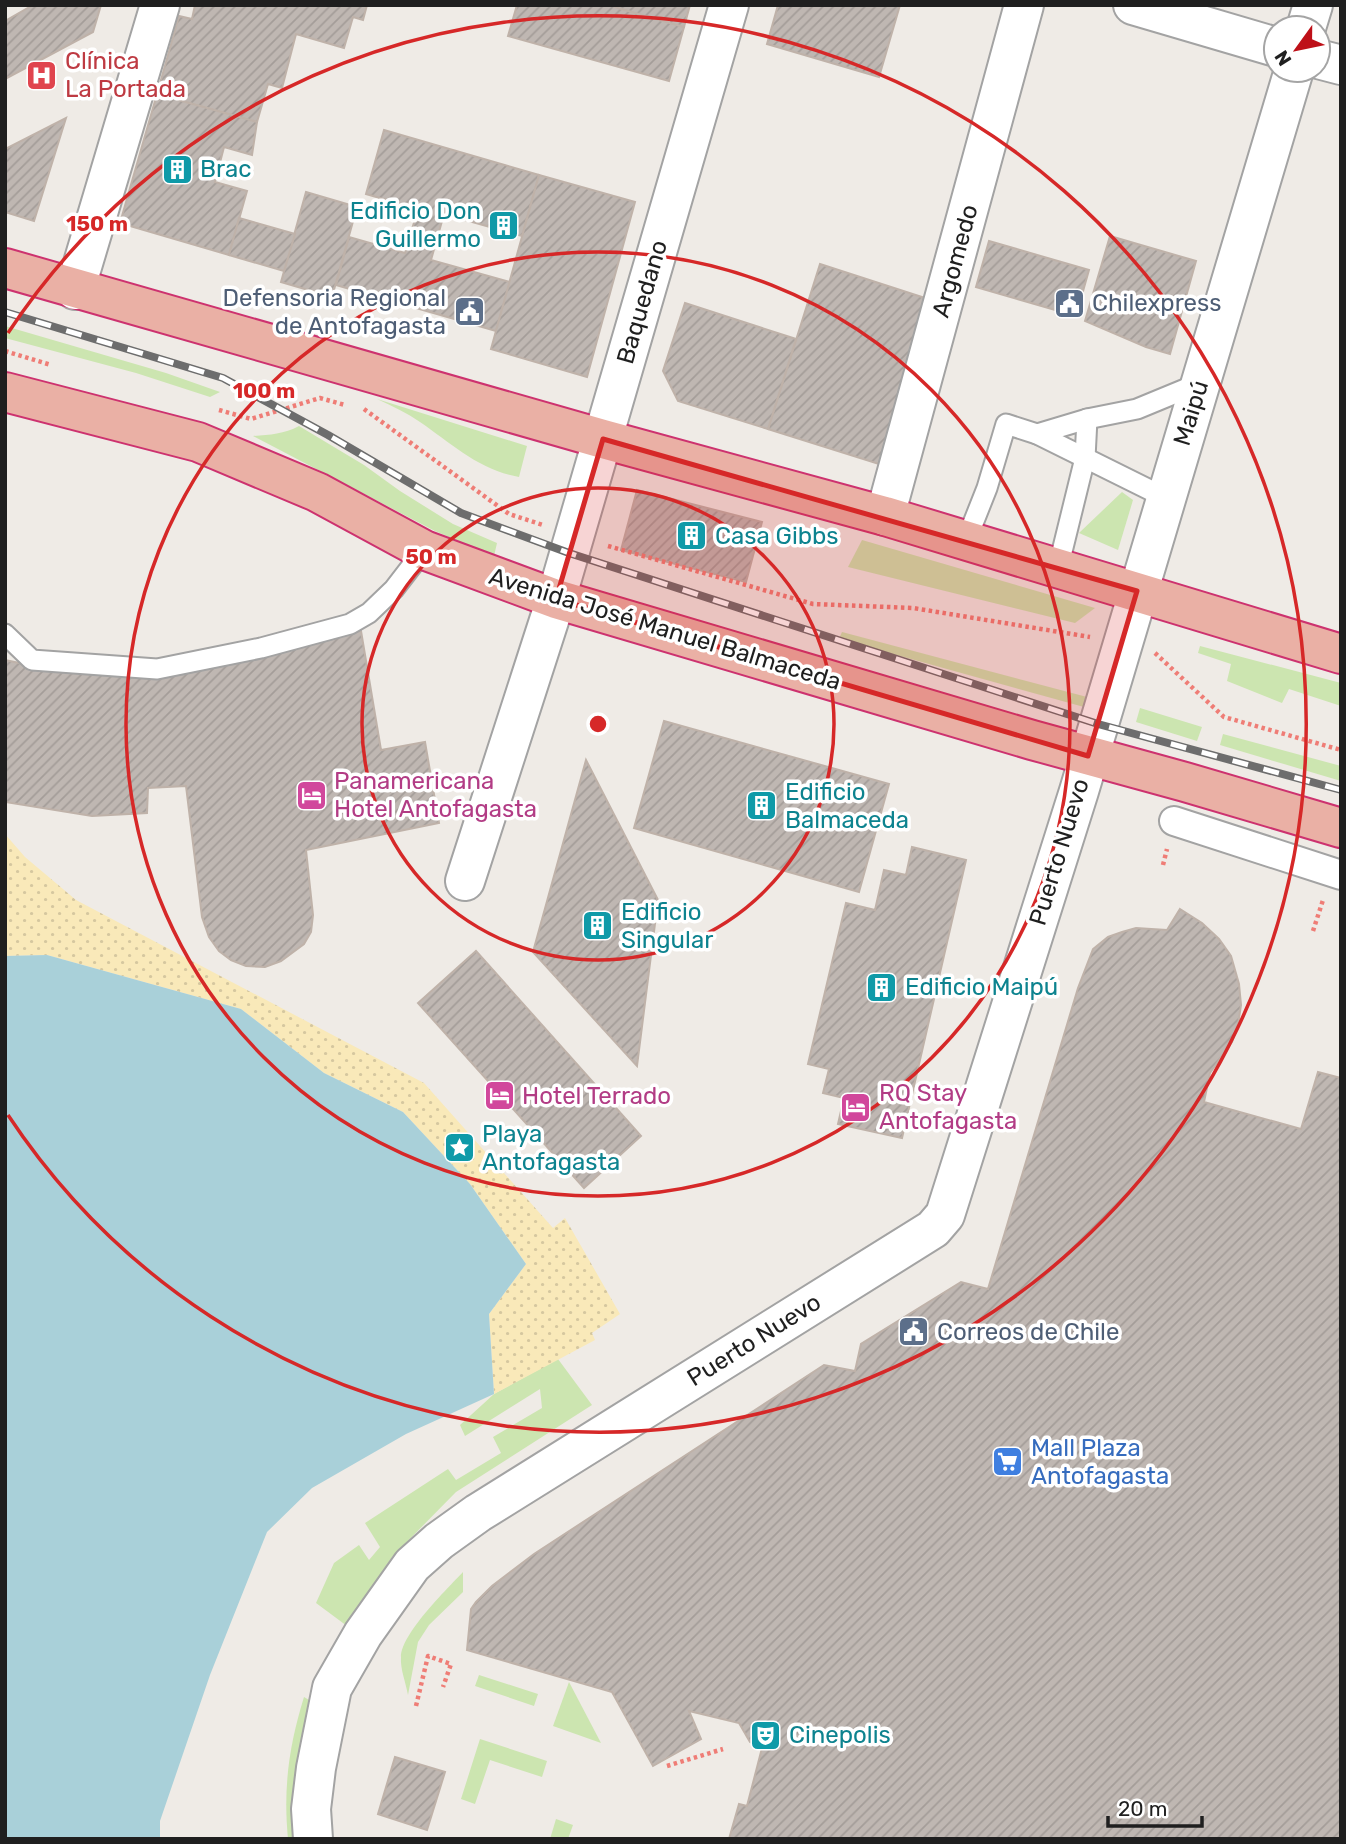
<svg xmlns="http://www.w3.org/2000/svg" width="1346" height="1844" viewBox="0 0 1346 1844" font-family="Rubik,sans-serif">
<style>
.grass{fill:#cce5b0}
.sand{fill:url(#sand-dots)}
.water{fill:#a9d0d9}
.building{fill:url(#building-hatch);stroke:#bfb2a9;stroke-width:2}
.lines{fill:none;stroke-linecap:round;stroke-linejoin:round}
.service-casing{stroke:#a3a3a3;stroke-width:23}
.pedestrian-casing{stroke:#a3a3a3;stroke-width:32}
.minor-casing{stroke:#a3a3a3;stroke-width:42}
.tertiary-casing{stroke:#a3a3a3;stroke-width:42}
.trunk-casing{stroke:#cd326f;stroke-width:42}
.path{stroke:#ef7d76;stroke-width:4.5;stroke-dasharray:3.5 3.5;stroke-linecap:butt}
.service{stroke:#fff;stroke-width:19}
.pedestrian{stroke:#fff;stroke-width:28}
.minor{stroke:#fff;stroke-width:38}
.tertiary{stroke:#fff;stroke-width:38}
.trunk{stroke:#eab0a5;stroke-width:38}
.rail-casing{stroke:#6d6d6d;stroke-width:8}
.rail{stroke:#fff;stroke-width:5;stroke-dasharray:16;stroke-linecap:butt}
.marked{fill:#d62828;fill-opacity:0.2;stroke:#d62828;stroke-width:5;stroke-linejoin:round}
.ring{fill:none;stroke:#d62828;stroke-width:3.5}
.labels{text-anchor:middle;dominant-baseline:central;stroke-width:7;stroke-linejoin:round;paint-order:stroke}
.health-label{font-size:24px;fill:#be3a42;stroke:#fff;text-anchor:start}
.culture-label{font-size:24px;fill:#0d838f;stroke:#fff;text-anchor:start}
.street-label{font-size:24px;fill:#1f1f1f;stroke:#fff}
.service-label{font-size:24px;fill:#4e5e75;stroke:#fff;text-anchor:start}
.hotel-label{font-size:24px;fill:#b23c85;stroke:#fff;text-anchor:start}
.shop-label{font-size:24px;fill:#366cbe;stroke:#fff;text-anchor:start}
.centre{fill:#d62828;stroke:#fff;stroke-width:3.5}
.ring-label{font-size:21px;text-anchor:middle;font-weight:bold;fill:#d62828;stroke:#fff;stroke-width:7;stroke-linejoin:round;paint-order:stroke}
</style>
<defs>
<pattern id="sand-dots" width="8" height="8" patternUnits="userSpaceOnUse" patternTransform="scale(1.75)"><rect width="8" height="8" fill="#f9e9b9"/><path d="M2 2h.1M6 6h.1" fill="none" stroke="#d5c79f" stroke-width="1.8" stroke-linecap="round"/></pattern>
<pattern id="building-hatch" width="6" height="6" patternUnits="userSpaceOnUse" patternTransform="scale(1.75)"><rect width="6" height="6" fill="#bfb7b2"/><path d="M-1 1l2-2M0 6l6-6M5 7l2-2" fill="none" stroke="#a49d99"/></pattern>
</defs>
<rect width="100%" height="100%" fill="#efebe6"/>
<g class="grass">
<polygon points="5,326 166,373 220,392 210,397 136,373 5,338"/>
<path d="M377 399 527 446 519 477C479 470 452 444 420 422 407 413 392 406 377 399Z"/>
<path d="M299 426 364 465 400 491 453 524 497 543 494 556 435 531 253 436C269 435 284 434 299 426Z"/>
<polygon points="1122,492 1133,500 1118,550 1079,533"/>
<polygon points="862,540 1095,608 1075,623 848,567"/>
<polygon points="842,632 1087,697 1084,707 839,639"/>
<polygon points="1200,646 1341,683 1341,706 1289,689 1282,703 1227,681 1231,664 1198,653"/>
<polygon points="1140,708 1202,727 1197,741 1136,722"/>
<polygon points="1223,734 1341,766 1341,781 1220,745"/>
<polygon points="558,1359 592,1405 456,1492 392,1557 347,1626 316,1603 334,1563 359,1545 369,1560 380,1547 365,1523 448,1469 456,1480 501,1453 493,1437 542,1408 540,1389 465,1436 460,1425 494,1394"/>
<path d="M463 1572V1592L429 1625 418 1642 408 1695C406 1683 400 1669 401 1657 401 1634 447 1589 463 1572Z"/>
<polygon points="479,1675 538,1694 534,1706 475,1686"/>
<polygon points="569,1682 601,1743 553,1726"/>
<path d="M304 1697 314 1703 295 1839H288C283 1787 289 1746 304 1697Z"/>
<polygon points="480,1739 547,1761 542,1777 490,1760 475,1804 461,1799"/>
<polygon points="556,1819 573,1825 568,1839 550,1839"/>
</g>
<polygon class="sand" points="5,834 25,857 76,900 424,1083 553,1228 565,1218 620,1314 592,1333 595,1340 494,1394 489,1314 526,1264 470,1184 403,1112 324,1073 241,1009 47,955 5,956"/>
<polygon class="water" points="47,955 241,1009 324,1073 403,1112 470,1184 526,1264 489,1314 494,1394 406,1434 312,1488 267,1532 210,1675 160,1821 160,1839 5,1839 5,956"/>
<g class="building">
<polygon points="33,5 101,5 93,32 5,79 5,21"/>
<polygon points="195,5 367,5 363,20 353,17 344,48 296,34 282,88 268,84 257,122 157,94 179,16 192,19"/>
<polygon points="517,5 609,5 684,27 669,81 508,36"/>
<polygon points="619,5 690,5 684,27 618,8"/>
<polygon points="778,5 900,5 879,77 767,44"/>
<polygon points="157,94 257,122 252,155 224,147 215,182 247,191 229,255 120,223"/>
<polygon points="66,118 34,221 5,212 5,149"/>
<polygon points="384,130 539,175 522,236 444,214 431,260 510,282 496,331 336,285 349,237 405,253 418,209 366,194"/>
<polygon points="539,175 635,202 587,377 491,349"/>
<polygon points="306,192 357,207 332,297 281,282"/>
<polygon points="239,218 295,234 284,271 229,255"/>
<polygon points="1110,236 1196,261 1170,354 1146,347 1085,321"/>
<polygon points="989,241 1089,270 1076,316 976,287"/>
<polygon points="820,264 931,300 879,464 768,429"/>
<polygon points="685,303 796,339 768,429 678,401 663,371"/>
<polygon points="637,490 762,522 746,582 621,550"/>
<polygon points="361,631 381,750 425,742 439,823 306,850 313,915 311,932 304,944 281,961 265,967 246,966 231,960 219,951 209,937 202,917 186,786 148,788 147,813 92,816 5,802 5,660 68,673 123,675 197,667"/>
<polygon points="664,721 889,784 859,892 634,828"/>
<polygon points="586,760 658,900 637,1066 533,952"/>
<polygon points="912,847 966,860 902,1138 838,1124 844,1098 823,1093 829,1069 808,1064 846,903 875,910 884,870 906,875"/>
<polygon points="1180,909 1202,923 1219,939 1231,956 1239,984 1241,1005 1238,1025 1232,1042 1210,1073 1204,1102 1301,1129 1318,1072 1341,1078 1341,1831 1339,1839 729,1839 739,1804 747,1806 762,1748 750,1742 739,1723 689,1711 701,1739 653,1766 612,1692 467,1650 471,1609 476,1602 492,1586 534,1554 824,1365 855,1371 861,1344 961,1282 988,1289 1078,988 1093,949 1108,937 1122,932 1136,928 1167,930"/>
<polygon points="476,951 641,1136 584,1188 418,1003"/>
<polygon points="395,1757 445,1772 427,1830 378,1814"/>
</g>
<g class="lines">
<defs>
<g id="service">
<polyline points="1037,434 1166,498"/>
<polyline points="966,541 987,488 1006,424 1037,434 1087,419 1137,409 1200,383"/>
<polyline points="1058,568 1085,458 1087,419"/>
<polyline points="5,634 32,660 157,669 261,648 350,624 369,613 394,589 424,550"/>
</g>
<polyline id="pedestrian" points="1174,821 1341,875"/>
<g id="minor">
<polyline points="1306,28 1313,5"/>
<polyline points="75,290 160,5"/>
<polyline points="885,516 1024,5"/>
<polyline points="465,881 556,599 729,5"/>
<polyline points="313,1839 311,1809 316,1768 332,1688 363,1634 412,1565 439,1541 478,1513 933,1229 945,1215 1079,791 1294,70"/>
</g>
<g id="tertiary">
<polyline points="1133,5 1276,47"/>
<polyline points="1318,59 1341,65"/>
</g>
<g id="trunk">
<polyline points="5,268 603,439 885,516 1341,654"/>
<polyline points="5,392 198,442 317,492 424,550 556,599 1032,740 1185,782 1341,828"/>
</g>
</defs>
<use href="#service" class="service-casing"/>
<use href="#pedestrian" class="pedestrian-casing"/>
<use href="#minor" class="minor-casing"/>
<use href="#tertiary" class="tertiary-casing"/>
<use href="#trunk" class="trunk-casing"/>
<g class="path">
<polyline points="5,351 51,365"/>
<polyline points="364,409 509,514 543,525"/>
<polyline points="219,410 251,419 320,398 345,405"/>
<polyline points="608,546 813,604 913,608 1090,637"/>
<polyline points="1155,653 1224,717 1341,750"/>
<polyline points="1163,865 1167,849"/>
<polyline points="1313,931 1323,900"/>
<polyline points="416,1706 428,1656 451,1664 443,1687"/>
<polyline points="667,1766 723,1749"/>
</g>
<use href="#service" class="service"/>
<use href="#pedestrian" class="pedestrian"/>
<use href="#minor" class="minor"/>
<use href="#tertiary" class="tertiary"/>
<use href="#trunk" class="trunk"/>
<defs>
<polyline id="rail" points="5,312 223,378 328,435 461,513 569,553 1098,724 1341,790"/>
</defs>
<use href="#rail" class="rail-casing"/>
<use href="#rail" class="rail"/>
</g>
<path class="marked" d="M603 439 1137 591 1088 756 556 599Z"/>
<g class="ring">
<circle cx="598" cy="724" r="236"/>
<circle cx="598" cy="724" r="472"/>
<path d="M8 333A708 708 0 1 1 8 1115"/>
</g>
<defs>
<symbol id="hospital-square" viewBox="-11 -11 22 22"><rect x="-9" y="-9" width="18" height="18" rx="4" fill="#e0444e" stroke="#fff"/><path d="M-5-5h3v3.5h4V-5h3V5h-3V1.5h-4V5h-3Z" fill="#fff"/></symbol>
<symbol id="building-square" viewBox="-11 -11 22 22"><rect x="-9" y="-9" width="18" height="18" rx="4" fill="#0f9aa8" stroke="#fff"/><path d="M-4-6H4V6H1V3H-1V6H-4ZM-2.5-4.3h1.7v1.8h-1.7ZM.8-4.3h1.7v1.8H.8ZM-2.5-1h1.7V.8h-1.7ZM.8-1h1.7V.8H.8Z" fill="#fff"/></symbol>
<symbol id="civic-square" viewBox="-11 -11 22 22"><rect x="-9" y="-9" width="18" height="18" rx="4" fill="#5c6f8a" stroke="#fff"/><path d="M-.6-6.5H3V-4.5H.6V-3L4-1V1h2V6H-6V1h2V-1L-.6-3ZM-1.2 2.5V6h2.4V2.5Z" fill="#fff"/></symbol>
<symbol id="hotel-square" viewBox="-11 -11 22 22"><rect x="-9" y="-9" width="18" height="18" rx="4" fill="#d1479c" stroke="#fff"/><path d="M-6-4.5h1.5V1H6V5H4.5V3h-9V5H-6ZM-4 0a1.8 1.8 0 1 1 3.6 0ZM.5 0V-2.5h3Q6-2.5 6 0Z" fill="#fff"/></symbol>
<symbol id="sight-square" viewBox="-11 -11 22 22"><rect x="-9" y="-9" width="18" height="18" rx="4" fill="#0f9aa8" stroke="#fff"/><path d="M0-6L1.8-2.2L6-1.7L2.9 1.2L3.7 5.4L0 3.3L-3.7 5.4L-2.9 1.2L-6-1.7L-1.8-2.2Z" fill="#fff"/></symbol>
<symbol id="supermarket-square" viewBox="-11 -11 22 22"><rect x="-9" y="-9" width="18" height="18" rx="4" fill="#3f7fe0" stroke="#fff"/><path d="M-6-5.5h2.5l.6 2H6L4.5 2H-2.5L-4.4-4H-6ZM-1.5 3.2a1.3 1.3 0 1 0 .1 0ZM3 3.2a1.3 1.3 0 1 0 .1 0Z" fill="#fff"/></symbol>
<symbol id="theatre-square" viewBox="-11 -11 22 22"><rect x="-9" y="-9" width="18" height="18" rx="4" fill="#0f9aa8" stroke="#fff"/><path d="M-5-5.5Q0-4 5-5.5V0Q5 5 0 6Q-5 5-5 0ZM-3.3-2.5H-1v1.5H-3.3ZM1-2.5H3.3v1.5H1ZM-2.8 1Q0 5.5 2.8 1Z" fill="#fff"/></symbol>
</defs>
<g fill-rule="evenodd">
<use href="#hospital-square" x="24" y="58" width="35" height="35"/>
<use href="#building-square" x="160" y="152" width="35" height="35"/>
<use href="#building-square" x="486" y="208" width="35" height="35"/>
<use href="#civic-square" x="1052" y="286" width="35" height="35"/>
<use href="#civic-square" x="452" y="294" width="35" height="35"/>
<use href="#building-square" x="674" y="518" width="35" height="35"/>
<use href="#hotel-square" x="294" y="778" width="35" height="35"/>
<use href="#building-square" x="744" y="788" width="35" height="35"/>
<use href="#building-square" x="580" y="908" width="35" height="35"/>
<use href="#building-square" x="864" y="970" width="35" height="35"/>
<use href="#hotel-square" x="482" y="1078" width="35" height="35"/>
<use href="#hotel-square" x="838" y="1090" width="35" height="35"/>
<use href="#sight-square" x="442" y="1130" width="35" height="35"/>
<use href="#civic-square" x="896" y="1314" width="35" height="35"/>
<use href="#supermarket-square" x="990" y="1444" width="35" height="35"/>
<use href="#theatre-square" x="748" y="1718" width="35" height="35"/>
</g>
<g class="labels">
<g class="health-label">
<text x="65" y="61">Clínica<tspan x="65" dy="28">La Portada</tspan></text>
</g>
<g class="culture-label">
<text x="200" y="169">Brac</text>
<text x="481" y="211" text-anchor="end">Edificio Don<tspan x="481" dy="28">Guillermo</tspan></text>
<text x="715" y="536">Casa Gibbs</text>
<text x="785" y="792">Edificio<tspan x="785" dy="28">Balmaceda</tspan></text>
<text x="621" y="912">Edificio<tspan x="621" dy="28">Singular</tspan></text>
<text x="905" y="987">Edificio Maipú</text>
<text x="482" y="1134">Playa<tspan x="482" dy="28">Antofagasta</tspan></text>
<text x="789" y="1735">Cinepolis</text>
</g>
<g class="street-label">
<text transform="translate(955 261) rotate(-75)">Argomedo</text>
<text transform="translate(642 302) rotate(-74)">Baquedano</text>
<text transform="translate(1191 413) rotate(-73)">Maipú</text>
<text transform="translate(665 629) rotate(17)">Avenida José Manuel Balmaceda</text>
<text transform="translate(1059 852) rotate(-73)">Puerto Nuevo</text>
<text transform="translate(754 1340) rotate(-32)">Puerto Nuevo</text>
</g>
<g class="service-label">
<text x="446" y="298" text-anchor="end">Defensoria Regional<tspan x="446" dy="28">de Antofagasta</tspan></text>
<text x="1092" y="303">Chilexpress</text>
<text x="937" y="1332">Correos de Chile</text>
</g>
<g class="hotel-label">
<text x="334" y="781">Panamericana<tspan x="334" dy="28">Hotel Antofagasta</tspan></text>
<text x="879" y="1093">RQ Stay<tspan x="879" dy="28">Antofagasta</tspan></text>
<text x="522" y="1096">Hotel Terrado</text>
</g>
<g class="shop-label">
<text x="1031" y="1448">Mall Plaza<tspan x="1031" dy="28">Antofagasta</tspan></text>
</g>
</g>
<circle cx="598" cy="724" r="10" class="centre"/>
<g class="ring-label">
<text x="97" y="231">150 m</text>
<text x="264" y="398">100 m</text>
<text x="431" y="564">50 m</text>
</g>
<rect width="1346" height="1844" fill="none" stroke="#1f1f1f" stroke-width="14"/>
<g transform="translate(1297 49) rotate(237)"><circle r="33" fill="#ffffff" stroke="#a5a5a5" stroke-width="2"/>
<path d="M0-5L12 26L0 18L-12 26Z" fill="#be1018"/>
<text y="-10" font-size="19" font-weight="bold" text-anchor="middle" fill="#1f1f1f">N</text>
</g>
<path d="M1108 1816v10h94v-10" fill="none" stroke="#1f1f1f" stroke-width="3.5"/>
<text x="1118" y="1816" font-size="21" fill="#1f1f1f" stroke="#ffffff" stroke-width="5" paint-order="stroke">20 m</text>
</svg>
